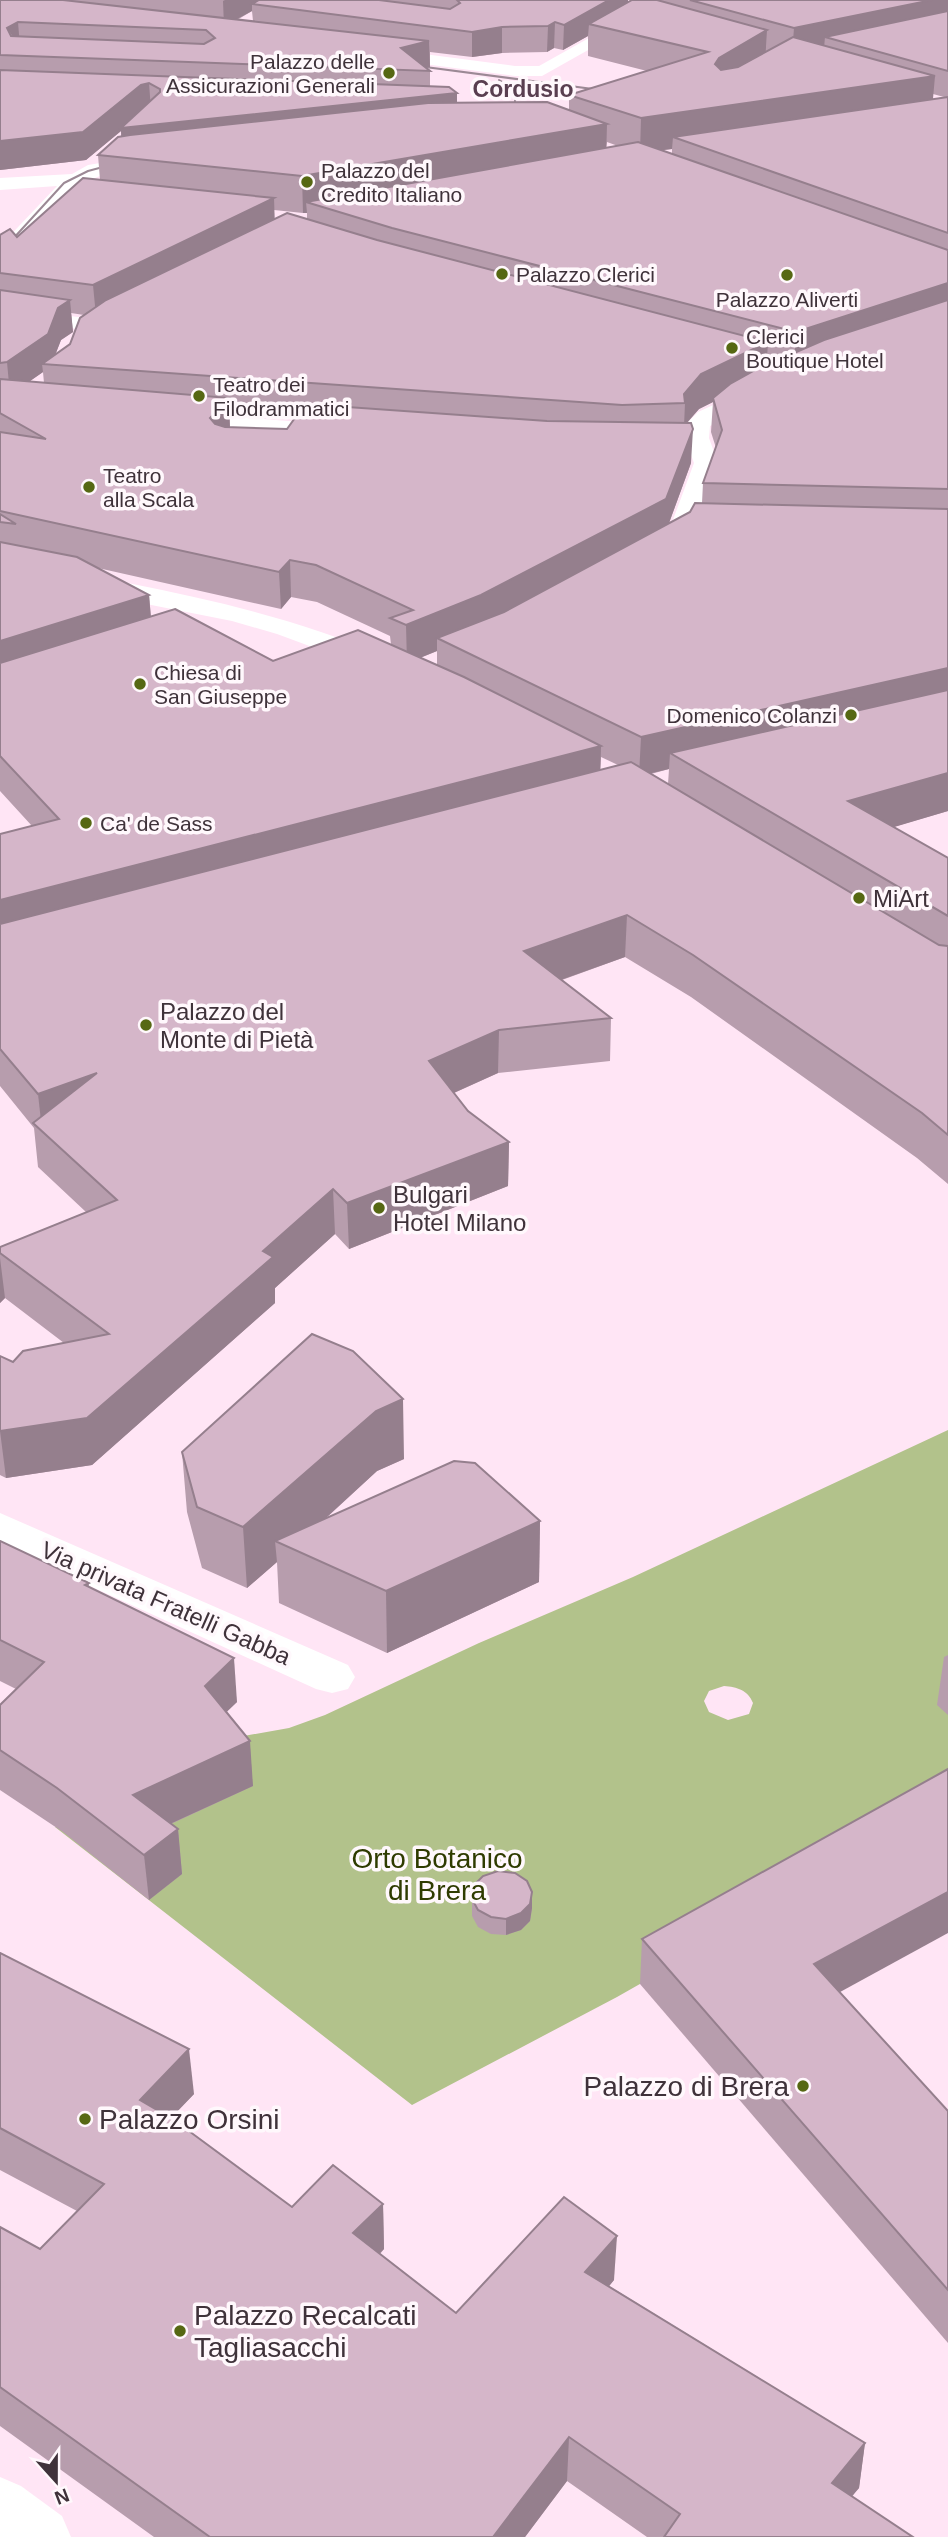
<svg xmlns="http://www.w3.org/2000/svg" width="948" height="2537" viewBox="0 0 948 2537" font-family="Arial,sans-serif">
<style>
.green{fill:#b2c28b;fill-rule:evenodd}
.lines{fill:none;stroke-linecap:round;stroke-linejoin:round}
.minor{fill:#fff;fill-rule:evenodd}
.tram{stroke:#9c8995;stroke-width:2}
.wall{fill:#b79dad;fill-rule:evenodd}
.shaded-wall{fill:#957f8d}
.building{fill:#d5b6c9;stroke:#957f8d;stroke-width:2;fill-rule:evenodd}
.poi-dot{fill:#566813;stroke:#fff8fc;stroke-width:2.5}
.labels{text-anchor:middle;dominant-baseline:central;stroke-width:7;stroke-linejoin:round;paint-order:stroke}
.far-poi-label{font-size:21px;fill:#3f323a;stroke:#fff8fc;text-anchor:start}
.far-quarter-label{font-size:23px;font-weight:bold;fill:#593f50;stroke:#fff8fc}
.poi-label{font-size:24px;fill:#3f323a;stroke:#fff8fc;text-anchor:start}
.street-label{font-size:24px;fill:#3f323a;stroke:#fff8fc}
.near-park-label{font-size:28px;fill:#2f3b00;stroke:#fff8fc}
.near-poi-label{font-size:28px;fill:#3f323a;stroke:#fff8fc;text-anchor:start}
</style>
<rect width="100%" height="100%" fill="#ffe5f5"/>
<path class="green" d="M948 1430V1809L617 1997 412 2105 55 1827 193 1745 289 1728 325 1715 479 1643 633 1577ZM724 1686C737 1687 748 1690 753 1703L749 1714 728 1720 709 1712 704 1701 709 1691Z"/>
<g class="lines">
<g class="minor">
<polygon points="657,0 677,0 542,76 515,76 378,58 370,53 378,48 515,66 539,66"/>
<polygon points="149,155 158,161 156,165 110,172 85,182 7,262 0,264 0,246 57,186 0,190 0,178 72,174 88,165"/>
<polygon points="0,306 99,320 110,326 99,332 0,318"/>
<polygon points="759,384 770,391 767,396 710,426 709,438 718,463 691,540 667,557 649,557 645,552 667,536 694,463 691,455 639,457 631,455 627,450 631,445 686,441 686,424 698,412"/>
<polygon points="178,412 338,425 346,427 350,432 346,437 338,439 170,424 166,419 170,414"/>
<path d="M0 559C132 584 263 604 387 657L391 663 387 669 377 671 277 634 232 621 0 575Z"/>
<polygon points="0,1513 348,1665 355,1677 348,1689 332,1693 316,1689 0,1545"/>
<polygon points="0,2477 21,2486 62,2516 71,2537 0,2537"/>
</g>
<g class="tram">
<polyline points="410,65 608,91"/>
<polyline points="499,80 516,90 514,113 520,120"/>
<polyline points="0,253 64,183 88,171 118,163"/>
</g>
</g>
<g class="wall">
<path d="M0 0H628V2L632 0H948V811L893 827 948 858V1184L917 1158 691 997 625 957 562 980 611 1018 610 1061 498 1073 454 1093 468 1111 509 1142 508 1186 349 1249 335 1234 275 1288V1303L92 1465 6 1478 0 1475V1356L13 1362 64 1343 5 1298 0 1303V1247L86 1212 38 1167 34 1128 0 1086V834L32 826 0 791V235L17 237 100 180 98 155 121 137V131L86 160 0 170ZM252 11 253 21 237 20ZM588 36V56L647 71 569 95V110L457 103 430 86V71L426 68 430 67V52L472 57 502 53 547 52 554 48 563 50ZM933 94 944 97 933 99ZM607 142 618 146 606 148ZM672 149V154L661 150ZM274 210 303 213H307V219H274ZM71 313 84 315 70 344 55 355 61 340 73 332ZM767 357 777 360 766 365ZM43 372 44 383 30 381ZM713 402 711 432 716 448 703 483 702 503 690 512 669 523 691 463 687 423 699 409ZM229 411 296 416 287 429 230 428ZM98 568 281 609 291 597 317 602 390 636 391 644 273 661 151 617 149 595ZM437 651V665L420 658ZM601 757 618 765 600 770ZM669 769 668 784 651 774Z"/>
<polygon points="182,1452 404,1459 377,1471 324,1520 540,1521 539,1582 387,1653 279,1603 277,1562 247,1588 202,1568 187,1512"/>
<polygon points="0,1541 89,1583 89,1587 237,1702 226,1712 253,1786 171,1824 178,1829 182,1874 149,1900 63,1832 0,1790 0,1705 16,1689 0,1681"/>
<polygon points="948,1655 948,1715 937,1705 944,1657"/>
<polygon points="472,1899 532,1908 530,1921 521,1930 506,1935 491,1934 478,1927 472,1916"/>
<polygon points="642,1939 840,1992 948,2111 948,2343 640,1984"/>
<polygon points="0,1953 194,2094 171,2118 292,2207 383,2204 384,2249 380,2254 456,2313 614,2280 609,2286 865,2443 859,2488 851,2496 913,2537 647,2537 567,2481 525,2537 154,2537 0,2426 0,2227 40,2249 77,2211 0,2170"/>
</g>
<g class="shaded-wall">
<polygon points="225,0 273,0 252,4 252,11 224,26 223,1"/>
<polygon points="609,0 628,0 628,14 589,24 588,36 563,50 564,25"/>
<polygon points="932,0 948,0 948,21 825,37 824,48 792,54 794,28"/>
<polygon points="18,22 20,47 7,28"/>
<polygon points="555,22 554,48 547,52 548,26"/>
<polygon points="502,27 502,53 472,57 472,32"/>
<polygon points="767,30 765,63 718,91 715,64 719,58"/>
<polygon points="429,41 430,67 416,71 401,48"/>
<polygon points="935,76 932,110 673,137 672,149 640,153 641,118"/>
<polygon points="149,83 151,110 457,93 457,120 123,157 121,131 86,160 0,170 0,141 141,85"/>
<polygon points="607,124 606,160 306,202 307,213 303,213 302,176"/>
<polygon points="274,198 275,228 96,316 93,285"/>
<polygon points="948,283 948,313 794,364 796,332"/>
<polygon points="70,300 73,332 61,340 51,366 51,364 42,364 43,372 10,395 7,362 58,308"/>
<polygon points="768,342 766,376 713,398 713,402 699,409 684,426 685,403 684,394 701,374"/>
<polygon points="229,398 230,431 212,452 210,418"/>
<polygon points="693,429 691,463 665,534 451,645 437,638 437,651 407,663 406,625"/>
<polygon points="290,560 291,597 281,609 279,572"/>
<polygon points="149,595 152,632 0,680 0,641"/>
<polygon points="948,668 948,705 670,753 669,769 639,776 641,737"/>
<polygon points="601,746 600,785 0,943 0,900"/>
<polygon points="948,773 948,811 844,842 848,801"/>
<polygon points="627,915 625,957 524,993 524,951"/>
<polygon points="499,1030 498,1073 429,1104 429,1061"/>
<polygon points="97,1073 42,1130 38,1094"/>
<polygon points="509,1142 508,1186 349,1249 347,1203"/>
<polygon points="333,1189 335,1234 275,1288 275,1303 92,1465 6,1478 0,1431 263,1251"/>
<polygon points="0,1258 5,1298 0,1303"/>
<polygon points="403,1399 404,1459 377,1471 292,1549 275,1541 277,1562 247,1588 243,1527 376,1411"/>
<polygon points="540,1521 539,1582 387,1653 386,1591"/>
<polygon points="234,1658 237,1702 208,1730 205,1686"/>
<polygon points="250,1741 253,1786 137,1839 133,1795"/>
<polygon points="178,1829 182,1874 149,1900 144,1855"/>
<polygon points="532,1892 532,1908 530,1921 521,1930 506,1935 506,1919"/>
<polygon points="948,1892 948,1933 809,2009 814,1964"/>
<polygon points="189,2049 194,2094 145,2145 140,2100"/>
<polygon points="383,2204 384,2249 355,2278 353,2233"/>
<polygon points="617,2236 614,2280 584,2317 585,2272"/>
<polygon points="569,2437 567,2481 525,2537 493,2537"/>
<polygon points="865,2443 859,2488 826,2528 832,2483"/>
</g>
<g class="building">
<path d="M0 0H63L429 41 401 48 430 71 0 55ZM18 22 206 30 215 38 204 44 11 36 7 28Z"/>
<polygon points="259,0 379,0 450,9 460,3 457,0 609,0 564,25 555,22 548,26 502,27 472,32 252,4"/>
<polygon points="632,0 657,0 767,30 719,58 715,64 721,70 738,67 793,37 935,76 641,118 569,95 708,52 589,24"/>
<polygon points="690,0 932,0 794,28"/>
<polygon points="948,11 948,71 825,37"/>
<polygon points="0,70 449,87 457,93 121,128 160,92 160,89 149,83 141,85 83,132 0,141"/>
<polygon points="948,97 948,233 673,137"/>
<polygon points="547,102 607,124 302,176 98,155 118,137 130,135 428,103"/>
<polygon points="638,142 948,250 948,283 796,332 392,228 306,202"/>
<polygon points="83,178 274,198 93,285 0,273 0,235 10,229 17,237"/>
<polygon points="287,213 377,240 768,342 701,374 684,394 685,403 622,405 42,364 70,344 80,318 106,300"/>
<polygon points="0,290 70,300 58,308 48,334 7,362 0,363"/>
<polygon points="948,300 948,489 703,483 722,430 713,398 730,384 757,369 824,340"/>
<polygon points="0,379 229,398 210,418 215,424 225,427 287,429 305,404 547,421 691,423 693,429 666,499 481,595 406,625 390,618 413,610 316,565 290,560 279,572 0,511 0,432 46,439 0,413"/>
<polygon points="695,503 948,509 948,668 641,737 437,638 504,612 690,512"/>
<polygon points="0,514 16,524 0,522"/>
<polygon points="0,542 77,557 149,595 0,641"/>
<polygon points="175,609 273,661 358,630 464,677 601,746 0,900 0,834 59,819 0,756 0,663"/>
<polygon points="948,690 948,773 848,801 948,858 948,916 670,753"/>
<polygon points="631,762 939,945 948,946 948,1135 922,1113 693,955 627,915 524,951 611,1018 499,1030 429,1061 468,1111 509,1142 347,1203 333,1189 263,1251 273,1257 87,1418 0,1431 0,1356 13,1362 23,1351 109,1334 0,1253 0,1247 117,1200 33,1123 97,1073 38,1094 0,1049 0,924"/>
<polygon points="312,1334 353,1351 403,1399 376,1411 243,1527 197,1507 182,1452"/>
<polygon points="454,1461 475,1463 540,1521 386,1591 275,1541"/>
<polygon points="0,1541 89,1583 85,1585 234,1658 205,1686 250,1741 133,1795 178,1829 144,1855 57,1788 0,1750 0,1705 44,1662 0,1640"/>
<polygon points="948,1769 948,1892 814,1964 948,2111 948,2290 642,1939"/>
<polygon points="498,1871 515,1873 527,1881 532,1892 530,1904 521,1913 506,1919 491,1917 478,1910 472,1899 473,1886 483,1876"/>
<polygon points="0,1953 189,2049 140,2100 174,2120 292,2207 333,2165 383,2204 353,2233 456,2313 564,2197 617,2236 585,2272 865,2443 832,2483 913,2537 664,2537 680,2514 569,2437 493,2537 210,2537 0,2387 0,2227 40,2249 104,2184 0,2128"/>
</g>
<g class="poi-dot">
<circle cx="389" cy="73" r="7"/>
<circle cx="307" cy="182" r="7"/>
<circle cx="502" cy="274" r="7"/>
<circle cx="787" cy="275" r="7"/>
<circle cx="732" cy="348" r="7"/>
<circle cx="199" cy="396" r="7"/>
<circle cx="89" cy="487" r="7"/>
<circle cx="140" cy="684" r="7"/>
<circle cx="851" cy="715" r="7"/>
<circle cx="86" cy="823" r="7"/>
<circle cx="859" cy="898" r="7"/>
<circle cx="146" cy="1025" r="7"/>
<circle cx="379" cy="1208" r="7"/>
<circle cx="803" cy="2086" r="7"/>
<circle cx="85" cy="2119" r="7"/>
<circle cx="180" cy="2331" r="7"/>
</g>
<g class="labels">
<g class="far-poi-label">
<text x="375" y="61" text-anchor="end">Palazzo delle<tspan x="375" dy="24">Assicurazioni Generali</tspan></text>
<text x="321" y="170">Palazzo del<tspan x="321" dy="24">Credito Italiano</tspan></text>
<text x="516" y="274">Palazzo Clerici</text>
<text x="787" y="299" text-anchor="middle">Palazzo Aliverti</text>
<text x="746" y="336">Clerici<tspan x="746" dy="24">Boutique Hotel</tspan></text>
<text x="213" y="384">Teatro dei<tspan x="213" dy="24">Filodrammatici</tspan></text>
<text x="103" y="475">Teatro<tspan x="103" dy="24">alla Scala</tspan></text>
<text x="154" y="672">Chiesa di<tspan x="154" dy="24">San Giuseppe</tspan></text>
<text x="837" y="715" text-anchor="end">Domenico Colanzi</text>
<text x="100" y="823">Ca' de Sass</text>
</g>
<g class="far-quarter-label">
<text x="523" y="89">Cordusio</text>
</g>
<g class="poi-label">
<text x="873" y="898">MiArt</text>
<text x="160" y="1011">Palazzo del<tspan x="160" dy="28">Monte di Pietà</tspan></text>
<text x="393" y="1194">Bulgari<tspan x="393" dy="28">Hotel Milano</tspan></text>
</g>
<g class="street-label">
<text transform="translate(166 1603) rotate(24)">Via privata Fratelli Gabba</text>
</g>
<g class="near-park-label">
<text x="437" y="1858">Orto Botanico<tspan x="437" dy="32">di Brera</tspan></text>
</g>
<g class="near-poi-label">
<text x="789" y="2086" text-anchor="end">Palazzo di Brera</text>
<text x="99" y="2119">Palazzo Orsini</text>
<text x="194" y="2315">Palazzo Recalcati<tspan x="194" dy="32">Tagliasacchi</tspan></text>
</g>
</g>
<g transform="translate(56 2481) rotate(159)" stroke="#fff8fc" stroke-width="5" paint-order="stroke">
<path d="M0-5L12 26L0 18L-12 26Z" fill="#3f323a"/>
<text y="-10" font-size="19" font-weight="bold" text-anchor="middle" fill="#3f323a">N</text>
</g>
</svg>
